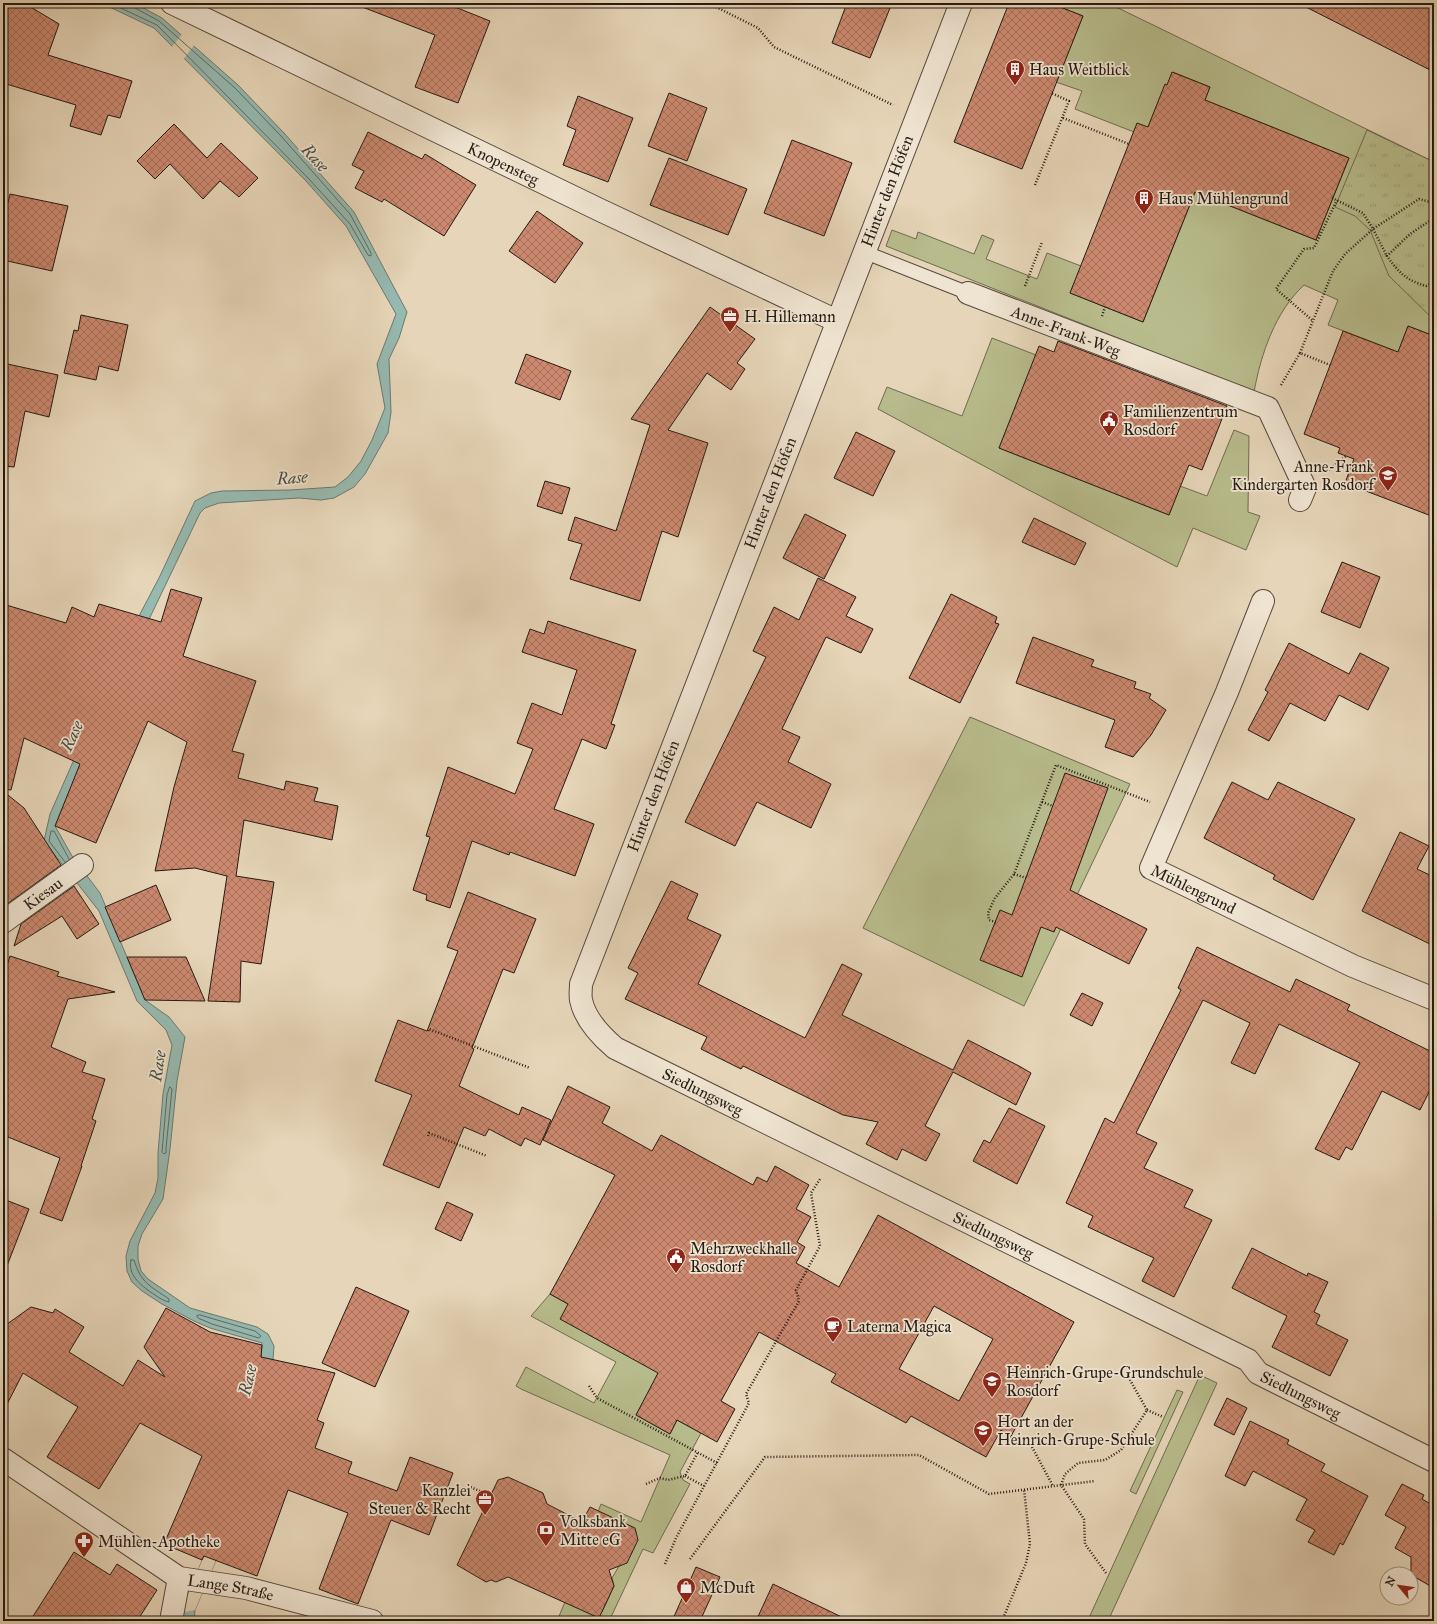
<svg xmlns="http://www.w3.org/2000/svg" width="1437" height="1624" viewBox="0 0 1437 1624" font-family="'IM FELL Great Primer',serif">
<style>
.grass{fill:#b8bc8c;stroke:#6e6b4f}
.park{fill:url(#park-tufts);stroke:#6e6b4f}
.water{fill:#96b9b0;stroke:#697971}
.pier{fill:#e6d5b8}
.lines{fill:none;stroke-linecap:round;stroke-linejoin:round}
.shore{stroke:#5e6a61;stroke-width:1}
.building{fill:url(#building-cross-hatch);stroke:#251a12;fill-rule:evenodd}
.lane-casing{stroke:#55493c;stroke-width:15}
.street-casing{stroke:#55493c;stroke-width:24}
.path{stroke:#251a12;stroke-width:2.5;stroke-dasharray:1 2;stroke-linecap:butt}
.lane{stroke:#efe4d1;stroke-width:13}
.street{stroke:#efe4d1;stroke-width:22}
.labels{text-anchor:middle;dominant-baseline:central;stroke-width:3.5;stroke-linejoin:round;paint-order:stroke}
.poi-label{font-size:16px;fill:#251a12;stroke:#efe4d1;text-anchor:start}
.street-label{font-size:16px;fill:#251a12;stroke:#efe4d1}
.water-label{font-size:17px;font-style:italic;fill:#474a41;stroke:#efe4d1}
</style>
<defs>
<pattern id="park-tufts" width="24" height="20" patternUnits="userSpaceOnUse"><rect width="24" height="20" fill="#b8bc8c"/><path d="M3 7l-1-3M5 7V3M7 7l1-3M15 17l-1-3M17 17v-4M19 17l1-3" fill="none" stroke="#9ea178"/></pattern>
<pattern id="building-cross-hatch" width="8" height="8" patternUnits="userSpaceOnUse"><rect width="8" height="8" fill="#cc896f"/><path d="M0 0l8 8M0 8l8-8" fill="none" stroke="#a56f5a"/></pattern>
</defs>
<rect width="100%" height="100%" fill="#e6d5b8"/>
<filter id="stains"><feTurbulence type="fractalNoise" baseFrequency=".005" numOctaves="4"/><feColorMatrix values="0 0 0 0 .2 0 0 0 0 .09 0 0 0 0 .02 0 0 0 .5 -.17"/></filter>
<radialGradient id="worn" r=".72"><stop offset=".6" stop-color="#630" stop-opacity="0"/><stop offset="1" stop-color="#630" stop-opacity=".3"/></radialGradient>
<g class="grass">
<path d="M1050 3H1108L1434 162V321L1429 334 1408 326 1398 352 1328 325 1338 300 1304 285C1275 312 1261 354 1254 392L886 246 892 230 916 239 918 232 974 254 982 235 994 240 986 259 1037 279 1047 253 1081 266 1070 293 1143 322 1195 192 1316 240 1349 158 1205 100 1210 87 1173 72 1167 85H1165L1148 127 1134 132 1075 109 1082 91 1056 82 1083 16Z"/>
<polygon points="992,338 1036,355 999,448 1169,515 1180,486 1207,496 1234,430 1249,436 1248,512 1260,516 1246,550 1193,528 1177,567 1023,487 878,409 887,387 962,416"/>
<polygon points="970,717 1130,784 1024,1006 863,928"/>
<polygon points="550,1294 568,1304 659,1373 636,1415 670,1434 677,1420 701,1433 680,1472 683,1480 690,1484 653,1553 643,1549 611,1617 614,1621 557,1621 565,1602 602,1612 614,1586 612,1578 619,1566 598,1512 601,1504 641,1522 670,1455 521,1389 516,1386 526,1367 594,1403 616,1362 531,1316"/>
<polygon points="1200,1375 1217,1383 1108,1621 1088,1620"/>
<polygon points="1177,1390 1183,1392 1136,1494 1130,1491"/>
</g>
<polygon class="park" points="1367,130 1434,162 1434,320 1389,276 1370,230 1355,216 1335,207"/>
<polygon class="water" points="101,3 134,3 162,18 238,85 284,133 354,212 407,312 399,338 389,359 391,412 388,433 365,474 354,487 334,498 321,500 299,498 219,503 205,508 200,513 83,757 55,826 72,856 100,893 145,1000 169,1017 185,1037 177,1081 170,1149 163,1199 142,1234 138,1246 138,1259 141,1271 148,1279 190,1308 257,1327 268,1334 274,1346 273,1359 264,1403 217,1558 195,1610 194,1621 179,1621 180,1613 238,1475 260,1379 262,1343 210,1328 194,1321 162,1304 142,1291 132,1282 127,1271 126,1256 130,1241 155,1193 158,1178 158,1153 163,1094 172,1045 166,1030 137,1001 99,911 44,841 50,814 130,633 159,578 195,501 211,493 222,491 290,490 335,487 348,477 361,461 372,440 385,408 377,364 396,314 346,226 306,181 154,28"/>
<g class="pier">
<polygon points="183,33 195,44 183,60 171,48"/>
<polygon points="204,1556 217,1558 195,1610 180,1613"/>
</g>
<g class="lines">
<g class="shore">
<polyline points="110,3 157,25 309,179 350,224 368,255 371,256 371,253 350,214 281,136 235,88 159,21 135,8 133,3"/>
<polyline points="65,862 49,841 51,831 54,831 69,859"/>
<polygon points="170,1087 172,1089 166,1148 166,1153 164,1154 162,1152 167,1095"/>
<path d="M131 1260H134C141 1283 150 1286 169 1299V1302C164 1301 159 1298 155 1295 143 1287 127 1276 131 1260Z"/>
<polygon points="200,1315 255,1331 261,1336 259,1338 212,1324 198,1318 197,1316"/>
</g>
</g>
<g class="building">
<polygon points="3,3 24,3 59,24 48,55 132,81 120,118 108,115 101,135 70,126 76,105 3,83"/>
<polygon points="358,3 445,3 490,21 458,103 415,87 435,35 357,5"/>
<polygon points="847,3 892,3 870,58 832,43"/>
<polygon points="1009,3 1050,3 1083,16 1022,169 954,142"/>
<polygon points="1298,3 1434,3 1434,72"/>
<polygon points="1172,72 1210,87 1205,100 1349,158 1316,240 1195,192 1143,322 1070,293 1137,123 1148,127 1165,84 1167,85"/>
<polygon points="669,93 707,108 687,161 648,146"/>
<polygon points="578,96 633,118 608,182 563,165 576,130 567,126"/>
<polygon points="174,124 207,158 221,143 258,178 239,197 220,181 203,199 170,164 155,179 137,161"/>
<polygon points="368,132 422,159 425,154 476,185 444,236 384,199 382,202 355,188 364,171 352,165"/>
<polygon points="792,140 852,163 824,236 764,213"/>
<polygon points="669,158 747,189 728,235 650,205"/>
<polygon points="10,194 68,206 52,271 3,260 3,223"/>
<polygon points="537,211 583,243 555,283 509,251"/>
<polygon points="710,307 755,339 737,363 745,369 731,390 707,373 668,430 708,443 678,537 662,531 640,601 570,579 582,544 568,540 575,517 616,531 650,425 631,419"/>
<polygon points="81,315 128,325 118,371 99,366 96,380 64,373 74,330 78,331"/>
<polygon points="1408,326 1434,336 1434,517 1345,483 1354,459 1338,453 1340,448 1304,434 1343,331 1398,352"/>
<polygon points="1058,341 1227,406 1202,470 1189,465 1169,515 999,448 1039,346 1054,352"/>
<polygon points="526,354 571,371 560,400 515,383"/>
<polygon points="3,363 58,375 49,417 25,411 14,467 3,466"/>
<polygon points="856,432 895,451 873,496 834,478"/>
<polygon points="545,481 570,488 562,514 537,506"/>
<polygon points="805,514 846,535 824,579 783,558"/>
<polygon points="1034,518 1086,543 1075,565 1022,542"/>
<polygon points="1342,562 1380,577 1360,628 1321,612"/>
<polygon points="818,578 856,597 846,616 873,629 861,653 826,637 782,729 800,737 788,762 831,784 811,828 757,802 735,846 685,822 766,657 753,651 774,607 799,620"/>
<polygon points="171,589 202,598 183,656 256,681 232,751 244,754 238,778 284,790 286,781 318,788 314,801 338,806 332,840 244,820 236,876 274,882 261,964 241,961 240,1002 208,1001 227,876 195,868 155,871 174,787 187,742 148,721 96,843 55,826 80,764 24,738 11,790 3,789 3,604 66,623 72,607 94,617 99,604 161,622"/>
<polygon points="951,594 997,617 995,623 999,624 960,703 909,678"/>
<polygon points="548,621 636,650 611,724 615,725 606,749 582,739 554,809 594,824 575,876 510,852 509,855 472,841 450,908 426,900 427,895 413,890 430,837 426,836 448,767 515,794 533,749 517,743 532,703 562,715 577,670 522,652 530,629 544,634"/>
<polygon points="1033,637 1094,660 1091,666 1136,682 1134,688 1151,694 1149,698 1166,710 1151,735 1133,757 1105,747 1115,720 1016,683"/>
<polygon points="1289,643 1349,674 1360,653 1389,668 1368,710 1339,695 1325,721 1290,703 1269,741 1248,730 1268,692 1265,690"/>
<polygon points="1065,773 1108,788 1070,890 1147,929 1129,964 1056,927 1054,932 1041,927 1022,977 980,960 1000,910 1012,915"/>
<polygon points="1232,782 1268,800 1278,782 1355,819 1313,900 1273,879 1275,875 1204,838"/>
<polygon points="3,791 24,808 61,865 3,907"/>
<polygon points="1400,832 1429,846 1417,869 1434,877 1434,946 1362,911"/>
<polygon points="671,881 698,894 687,919 721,935 698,984 805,1038 842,964 862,974 842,1015 953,1070 968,1040 1019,1066 1031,1073 1016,1105 953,1072 925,1126 940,1134 926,1161 902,1149 897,1160 866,1144 878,1122 843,1115 743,1066 741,1069 701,1049 707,1037 625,999 638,973 628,968"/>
<polygon points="156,885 171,920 120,942 105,907"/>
<polygon points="74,886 99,924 77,939 62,916 14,946 21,924"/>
<polygon points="468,892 536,919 514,973 503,969 472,1048 474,1049 459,1086 519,1115 522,1107 551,1120 540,1145 525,1138 521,1146 489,1129 485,1136 464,1127 439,1188 383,1165 412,1095 375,1081 398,1020 427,1031 458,951 447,947"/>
<polygon points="1197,947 1290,992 1296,979 1350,1005 1347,1010 1434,1053 1434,1082 1420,1110 1382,1091 1352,1150 1346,1147 1339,1160 1315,1149 1360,1063 1279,1024 1255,1074 1231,1063 1250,1023 1203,1000 1136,1133 1157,1143 1144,1168 1193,1190 1184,1207 1212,1220 1174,1297 1142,1281 1154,1258 1088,1227 1093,1216 1066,1203 1105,1118 1114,1123 1181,990 1178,988"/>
<polygon points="10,956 59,972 57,976 115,992 68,999 51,1047 86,1062 82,1072 105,1079 92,1119 96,1121 81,1166 82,1166 62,1221 40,1213 60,1158 3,1135 3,978"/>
<polygon points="127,957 186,957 205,1001 145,1000"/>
<polygon points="1082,993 1103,1003 1092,1026 1070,1015"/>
<path d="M568 1086 610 1107 602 1123 652 1151 661 1135 753 1185 757 1177 767 1182 775 1166 809 1185 796 1209 811 1217 797 1242 805 1247 796 1263 839 1287 878 1215 1074 1322 1010 1438 1001 1430 986 1457 911 1416 906 1423 831 1382 836 1374 759 1332 721 1401 735 1409 717 1442 677 1420 670 1434 636 1415 658 1373 560 1319 568 1304 550 1294 615 1175 543 1140ZM934 1306 993 1339 959 1401 899 1369Z"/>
<polygon points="1009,1108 1045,1126 1017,1184 973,1161 984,1140 990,1143"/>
<polygon points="3,1199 29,1209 5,1271 3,1271"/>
<polygon points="447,1202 473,1214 461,1241 435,1229"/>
<polygon points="1252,1248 1307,1276 1308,1273 1328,1282 1314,1312 1320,1315 1316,1324 1348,1340 1330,1376 1272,1347 1287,1316 1232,1288"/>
<polygon points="356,1287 409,1311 375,1387 322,1363"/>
<polygon points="31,1307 53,1313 55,1309 84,1327 69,1352 123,1386 138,1360 165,1377 144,1347 166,1308 210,1332 262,1345 261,1357 335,1373 317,1420 324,1423 315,1448 352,1462 348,1473 397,1491 410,1457 453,1473 429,1535 391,1520 358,1604 319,1589 348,1513 288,1490 257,1576 204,1556 202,1560 164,1544 202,1456 140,1423 99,1489 47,1457 78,1407 23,1373 3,1412 3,1327"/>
<polygon points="1227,1398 1247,1408 1234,1435 1214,1425"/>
<polygon points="1250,1421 1289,1440 1287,1444 1325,1464 1321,1471 1368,1496 1343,1545 1340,1543 1334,1555 1308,1542 1315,1530 1296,1520 1307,1499 1253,1471 1245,1486 1225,1476"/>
<polygon points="508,1477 543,1493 547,1504 582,1522 590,1507 635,1528 638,1540 627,1563 609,1570 614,1586 599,1618 508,1577 496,1582 491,1580 486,1582 457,1565 498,1480"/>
<polygon points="1402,1484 1424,1495 1422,1499 1434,1506 1434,1588 1411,1575 1411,1557 1395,1548 1406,1527 1385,1515"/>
<polygon points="74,1552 110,1575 117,1564 157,1590 137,1621 30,1621"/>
<polygon points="696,1567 720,1577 700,1621 672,1621"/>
<polygon points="773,1584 850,1621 756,1621"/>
</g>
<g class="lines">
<defs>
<polyline id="lane" points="864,252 968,293"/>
<g id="street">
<path id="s1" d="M172 3 602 211 837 321"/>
<path id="s2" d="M961 3 581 984C581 989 580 995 581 1000 585 1020 601 1036 615 1048L1248 1360 1258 1373 1434 1461"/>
<path id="s3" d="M968 293 1268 408 1305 488 1300 500"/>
<path id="s4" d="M1263 601 1227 692 1151 868 1353 966 1434 999"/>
<path id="s5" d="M3 922 82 865"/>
<path id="s6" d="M3 1459 179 1578 246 1588 372 1621"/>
<polyline points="171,1621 179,1578"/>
</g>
</defs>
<use href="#lane" class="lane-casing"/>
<use href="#street" class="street-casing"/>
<g class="path">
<polyline points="708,3 758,28 774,47 893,105"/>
<polyline points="1063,118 1129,144"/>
<polyline points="1035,185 1069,101 1051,93"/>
<polyline points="1332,198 1363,213 1373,229 1419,199 1434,203"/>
<path d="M1434 218 1410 234 1387 256C1399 273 1406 280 1426 286L1434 282"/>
<polyline points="1025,286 1042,242"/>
<polyline points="1102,316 1105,307"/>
<polyline points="1312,320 1276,289 1304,249 1314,248 1337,200"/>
<polyline points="1300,353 1333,271 1345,254 1373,229 1387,256"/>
<polyline points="1281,385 1300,353 1330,365"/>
<polyline points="1326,472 1346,456"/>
<polyline points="1042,802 1053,806"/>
<polyline points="1014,874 1026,878"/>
<polyline points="996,922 989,920 988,913 995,898 1014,874 1056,765 1150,802"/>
<polyline points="428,1031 429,1029 530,1068"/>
<polyline points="428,1136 429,1133 487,1156"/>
<polyline points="589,1386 597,1398 717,1463"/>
<polyline points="1147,1410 1163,1417"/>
<polyline points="1032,1447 1053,1486"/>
<polyline points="685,1476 704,1486"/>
<polyline points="646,1484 660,1478 668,1480 685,1476 698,1452"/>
<polyline points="468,1486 489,1495"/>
<polyline points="690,1559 765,1457 919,1455 989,1494 1095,1481"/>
<polyline points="665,1564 676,1538 749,1403 746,1394 799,1301 796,1290 820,1246 811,1193 820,1179"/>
<polyline points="1106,1573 1085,1544 1084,1519 1061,1485 1065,1474 1078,1463 1105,1460 1121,1450 1147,1410 1126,1373"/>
<polyline points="1002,1621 1026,1563 1030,1544 1024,1489"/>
</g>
<use href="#lane" class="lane"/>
<use href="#street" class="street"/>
</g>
<defs>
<symbol id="building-pin" viewBox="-11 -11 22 30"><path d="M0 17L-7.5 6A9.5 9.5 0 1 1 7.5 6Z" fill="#8f2418" stroke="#efe4d1"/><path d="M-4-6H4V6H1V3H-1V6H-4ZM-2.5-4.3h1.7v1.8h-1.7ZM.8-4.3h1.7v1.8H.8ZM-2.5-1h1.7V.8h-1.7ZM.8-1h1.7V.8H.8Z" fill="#fff"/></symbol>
<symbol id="office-pin" viewBox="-11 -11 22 30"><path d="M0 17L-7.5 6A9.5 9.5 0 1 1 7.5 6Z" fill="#8f2418" stroke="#efe4d1"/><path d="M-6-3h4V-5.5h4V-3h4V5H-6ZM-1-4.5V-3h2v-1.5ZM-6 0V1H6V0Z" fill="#fff"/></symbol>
<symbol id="civic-pin" viewBox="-11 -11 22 30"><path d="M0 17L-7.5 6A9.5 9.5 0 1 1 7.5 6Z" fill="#8f2418" stroke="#efe4d1"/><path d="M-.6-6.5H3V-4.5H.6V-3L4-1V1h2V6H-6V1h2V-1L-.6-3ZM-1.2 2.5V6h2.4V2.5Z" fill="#fff"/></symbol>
<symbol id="school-pin" viewBox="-11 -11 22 30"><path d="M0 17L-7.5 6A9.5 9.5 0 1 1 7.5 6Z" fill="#8f2418" stroke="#efe4d1"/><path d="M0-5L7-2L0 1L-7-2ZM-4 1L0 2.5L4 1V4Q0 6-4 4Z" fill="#fff"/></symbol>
<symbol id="cafe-pin" viewBox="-11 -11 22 30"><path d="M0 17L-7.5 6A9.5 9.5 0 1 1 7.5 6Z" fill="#8f2418" stroke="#efe4d1"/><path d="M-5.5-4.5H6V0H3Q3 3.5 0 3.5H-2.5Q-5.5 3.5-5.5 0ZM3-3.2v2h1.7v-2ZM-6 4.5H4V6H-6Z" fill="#fff"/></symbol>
<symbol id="bank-pin" viewBox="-11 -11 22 30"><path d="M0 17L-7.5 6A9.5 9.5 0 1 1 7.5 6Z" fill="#8f2418" stroke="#efe4d1"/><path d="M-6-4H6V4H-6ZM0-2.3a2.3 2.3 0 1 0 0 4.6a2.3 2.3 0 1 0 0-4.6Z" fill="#fff"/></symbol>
<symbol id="pharmacy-pin" viewBox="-11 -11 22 30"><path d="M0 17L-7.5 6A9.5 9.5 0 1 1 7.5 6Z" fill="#8f2418" stroke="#efe4d1"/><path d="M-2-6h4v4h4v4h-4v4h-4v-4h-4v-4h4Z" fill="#fff"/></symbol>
<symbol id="shop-pin" viewBox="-11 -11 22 30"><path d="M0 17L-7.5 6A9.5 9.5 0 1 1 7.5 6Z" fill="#8f2418" stroke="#efe4d1"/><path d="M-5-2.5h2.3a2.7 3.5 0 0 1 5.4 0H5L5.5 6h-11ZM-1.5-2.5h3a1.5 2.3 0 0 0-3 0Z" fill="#fff"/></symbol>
</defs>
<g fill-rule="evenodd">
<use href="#building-pin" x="1004" y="58" width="22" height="30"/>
<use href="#building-pin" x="1133" y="187" width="22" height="30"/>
<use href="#office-pin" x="719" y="305" width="22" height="30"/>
<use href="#civic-pin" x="1098" y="409" width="22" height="30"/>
<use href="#school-pin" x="1377" y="464" width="22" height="30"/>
<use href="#civic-pin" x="665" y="1246" width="22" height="30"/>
<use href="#cafe-pin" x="822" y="1315" width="22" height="30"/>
<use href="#school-pin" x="981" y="1370" width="22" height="30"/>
<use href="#school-pin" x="972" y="1419" width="22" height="30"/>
<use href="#office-pin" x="474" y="1488" width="22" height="30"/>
<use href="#bank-pin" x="535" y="1519" width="22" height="30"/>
<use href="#pharmacy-pin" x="73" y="1530" width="22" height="30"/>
<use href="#shop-pin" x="675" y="1576" width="22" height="30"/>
</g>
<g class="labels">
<g class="poi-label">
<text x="1029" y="69">Haus Weitblick</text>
<text x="1158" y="198">Haus Mühlengrund</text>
<text x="744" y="316">H. Hillemann</text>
<text x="1123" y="411">Familienzentrum<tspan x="1123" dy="18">Rosdorf</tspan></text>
<text x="1374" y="466" text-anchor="end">Anne-Frank<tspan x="1374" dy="18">Kindergarten Rosdorf</tspan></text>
<text x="690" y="1248">Mehrzweckhalle<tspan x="690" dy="18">Rosdorf</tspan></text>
<text x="847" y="1326">Laterna Magica</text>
<text x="1006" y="1372">Heinrich-Grupe-Grundschule<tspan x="1006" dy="18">Rosdorf</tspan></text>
<text x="997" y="1421">Hort an der<tspan x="997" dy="18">Heinrich-Grupe-Schule</tspan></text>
<text x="471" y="1490" text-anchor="end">Kanzlei<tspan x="471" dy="18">Steuer &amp; Recht</tspan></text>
<text x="560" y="1521">Volksbank<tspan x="560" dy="18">Mitte eG</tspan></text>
<text x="98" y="1541">Mühlen-Apotheke</text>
<text x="700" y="1587">McDuft</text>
</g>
<g class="street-label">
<text stroke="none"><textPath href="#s1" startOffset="368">Knopensteg</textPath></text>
<text transform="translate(887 191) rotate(-69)">Hinter den Höfen</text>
<text stroke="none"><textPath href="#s3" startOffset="105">Anne-Frank-Weg</textPath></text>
<text transform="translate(770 493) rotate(-69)">Hinter den Höfen</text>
<text transform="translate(653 796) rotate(-69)">Hinter den Höfen</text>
<text stroke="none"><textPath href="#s4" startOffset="337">Mühlengrund</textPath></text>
<text stroke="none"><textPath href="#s5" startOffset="49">Kiesau</textPath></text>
<text stroke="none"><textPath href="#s2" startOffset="1226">Siedlungsweg</textPath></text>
<text stroke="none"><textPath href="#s2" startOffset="1550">Siedlungsweg</textPath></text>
<text stroke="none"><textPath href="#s2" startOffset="1898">Siedlungsweg</textPath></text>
<text stroke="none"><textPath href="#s6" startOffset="265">Lange Straße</textPath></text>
</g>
<g class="water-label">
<text transform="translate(315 158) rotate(48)">Rase</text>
<text transform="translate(292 478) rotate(-4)">Rase</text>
<text transform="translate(72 736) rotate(-65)">Rase</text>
<text transform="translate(158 1066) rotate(-81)">Rase</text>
<text transform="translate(248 1380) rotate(-77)">Rase</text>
</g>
</g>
<rect width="1437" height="1624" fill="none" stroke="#e6d5b8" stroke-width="16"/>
<rect x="4" y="4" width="1429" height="1616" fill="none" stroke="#251a12" stroke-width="2"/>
<rect x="8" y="8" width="1421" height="1608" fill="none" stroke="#251a12"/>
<g transform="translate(1399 1586) rotate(299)"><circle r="19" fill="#efe4d1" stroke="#9e9385"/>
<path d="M0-3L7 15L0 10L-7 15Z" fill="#8f2418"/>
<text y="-6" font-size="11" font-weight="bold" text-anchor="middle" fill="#251a12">N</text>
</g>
<rect width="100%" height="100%" filter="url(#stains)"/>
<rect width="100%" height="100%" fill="url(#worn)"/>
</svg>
